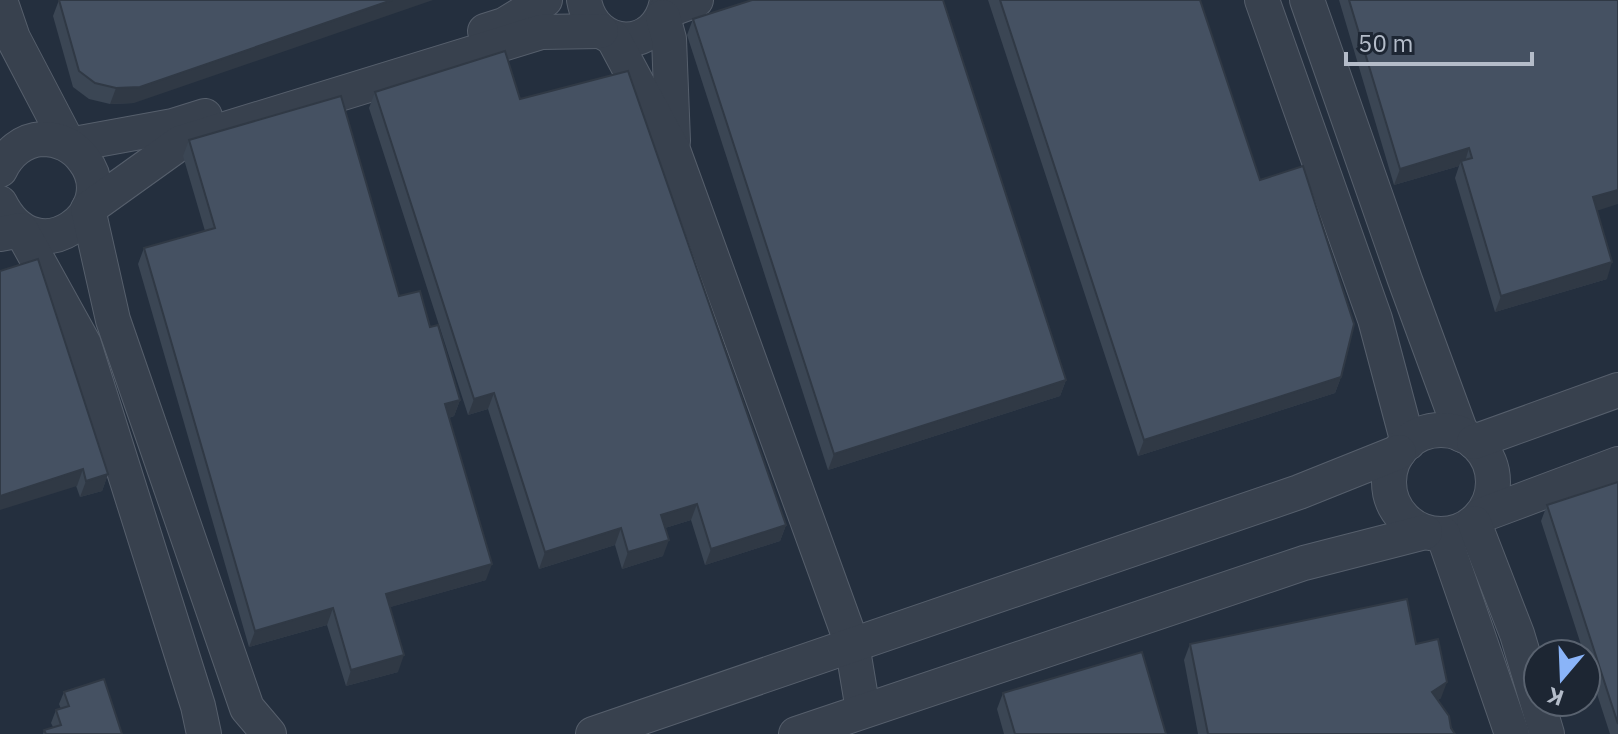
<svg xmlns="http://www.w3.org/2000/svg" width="1618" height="734" viewBox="0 0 1618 734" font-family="'IBM Plex Sans',sans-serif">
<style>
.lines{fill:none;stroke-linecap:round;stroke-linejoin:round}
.minor-casing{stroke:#565f6c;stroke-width:36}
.minor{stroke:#38414e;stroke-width:34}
.wall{fill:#3b4654}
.shaded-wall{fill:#303945}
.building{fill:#455162;stroke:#303945;stroke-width:2}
</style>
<rect width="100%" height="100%" fill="#242f3e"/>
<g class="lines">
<defs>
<g id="minor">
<polyline points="0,0 13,38 69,145 173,126 205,116"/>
<path d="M584 0C593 52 659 53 667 0"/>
<polyline points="1262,0 1375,319 1408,443"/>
<polyline points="1307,0 1405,280 1462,435"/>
<polyline points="666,11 696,0"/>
<polyline points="663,17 669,39 673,141"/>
<polyline points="485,31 504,25 545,0"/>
<polyline points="613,38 673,150 852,644 863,710"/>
<path d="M0 170C8 153 23 140 42 139 60 139 74 146 84 160 123 211 37 277 0 203"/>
<polyline points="0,234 21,230 84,344 198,706 204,734"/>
<circle cx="1441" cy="482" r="52"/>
<polyline points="1474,442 1618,390"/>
<polyline points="1482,515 1618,464"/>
<polyline points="1474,523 1517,634 1547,734"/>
<polyline points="1443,534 1512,734"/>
<polyline points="269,734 247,708 113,320 88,209 180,143 541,32 601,31"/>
<polyline points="593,734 1299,492 1399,452"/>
<polyline points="796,734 1304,563 1425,532"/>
</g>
</defs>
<use href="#minor" class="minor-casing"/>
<use href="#minor" class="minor"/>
</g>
<g class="wall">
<polygon points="59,0 134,103 110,104 89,99 73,87 53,16"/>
<polygon points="988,0 1200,0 1260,180 1341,377 1335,393 1138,456"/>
<polygon points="1339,0 1618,0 1597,211 1607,279 1495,312 1455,178 1459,166 1394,185"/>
<polygon points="693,19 1066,380 1060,396 828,470 687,35"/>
<polygon points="375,92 520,99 786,525 780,541 705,565 691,520 665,528 663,556 622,569 615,545 539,569 488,409 468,415 369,108"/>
<polygon points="189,140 399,296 430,327 460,400 454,416 449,418 486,580 390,607 398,672 346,686 327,625 249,647 138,264 144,248 205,231 183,156"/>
<polygon points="0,271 108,474 102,491 80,497"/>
<polygon points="1618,482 1618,734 1610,734 1586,660 1586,654 1584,654 1541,521 1547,505"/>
<polygon points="1190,644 1416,644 1441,698 1438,700 1455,734 1198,734 1184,660"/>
<polygon points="64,692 122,734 43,734 44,730 53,727 51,723 56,710 61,709 59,704"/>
<polygon points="1003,693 1166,734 1004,734 997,709"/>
</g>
<g class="shaded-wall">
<polygon points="392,0 433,0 134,103 110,104 116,88"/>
<polygon points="1469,148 1464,165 1461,161 1459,166 1394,185 1400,169"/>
<polygon points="1618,190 1618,204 1587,214 1593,197"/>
<polygon points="1612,262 1607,279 1495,312 1501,296"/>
<polygon points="1341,377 1335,393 1138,456 1144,440"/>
<polygon points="1066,380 1060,396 828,470 834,454"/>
<polygon points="494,393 488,409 468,415 474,399"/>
<polygon points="460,400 454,416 439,421 445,404"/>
<polygon points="83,469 77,486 0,510 0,496"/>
<polygon points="108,474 102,491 80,497 86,481"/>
<polygon points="697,504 691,520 655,531 661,515"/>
<polygon points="786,525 780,541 705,565 711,549"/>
<polygon points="621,528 615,545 539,569 545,552"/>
<polygon points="669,540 663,556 622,569 628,552"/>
<polygon points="492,564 486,580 380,610 386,594"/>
<polygon points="333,608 327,625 249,647 255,631"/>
<polygon points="404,655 398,672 346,686 351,670"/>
<polygon points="1447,682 1441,698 1426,708 1432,692"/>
</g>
<g class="building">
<polygon points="59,0 392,0 140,87 116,88 95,83 79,71"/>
<polygon points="752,0 943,0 1066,380 834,454 693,19"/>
<polygon points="1000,0 1200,0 1260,180 1303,166 1354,324 1341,377 1144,440"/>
<polygon points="1349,0 1618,0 1618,190 1593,197 1612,262 1501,296 1461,161 1472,158 1469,148 1400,169"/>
<polygon points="505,51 520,99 628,71 786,525 711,549 697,504 661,515 669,540 628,552 621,528 545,552 494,393 474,399 375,92"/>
<polygon points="341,96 399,296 420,291 430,327 438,325 460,400 445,404 492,564 386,594 404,655 351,670 333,608 255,631 144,248 215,228 189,140"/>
<polygon points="38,259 108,474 86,481 83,469 0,496 0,271"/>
<polygon points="1618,482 1618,724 1547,505"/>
<polygon points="1407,599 1416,644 1438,639 1447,682 1432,692 1449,716 1451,728 1455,734 1208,734 1190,644"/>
<polygon points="1142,652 1166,734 1015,734 1003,693"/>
<polygon points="104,679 122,734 46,734 44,730 61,725 56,710 69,706 64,692"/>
</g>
<g transform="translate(1562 678) rotate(199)"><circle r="38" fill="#1d2633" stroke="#59626f" stroke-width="2"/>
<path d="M0-6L14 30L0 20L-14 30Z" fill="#8ab4f8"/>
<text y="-12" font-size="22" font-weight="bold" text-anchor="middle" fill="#b4bcc9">K</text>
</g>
<path d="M1346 52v12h186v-12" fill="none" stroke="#b4bcc9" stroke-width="4"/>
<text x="1358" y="52" font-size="24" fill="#b4bcc9" stroke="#1d2633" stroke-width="6" paint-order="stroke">50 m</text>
</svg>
